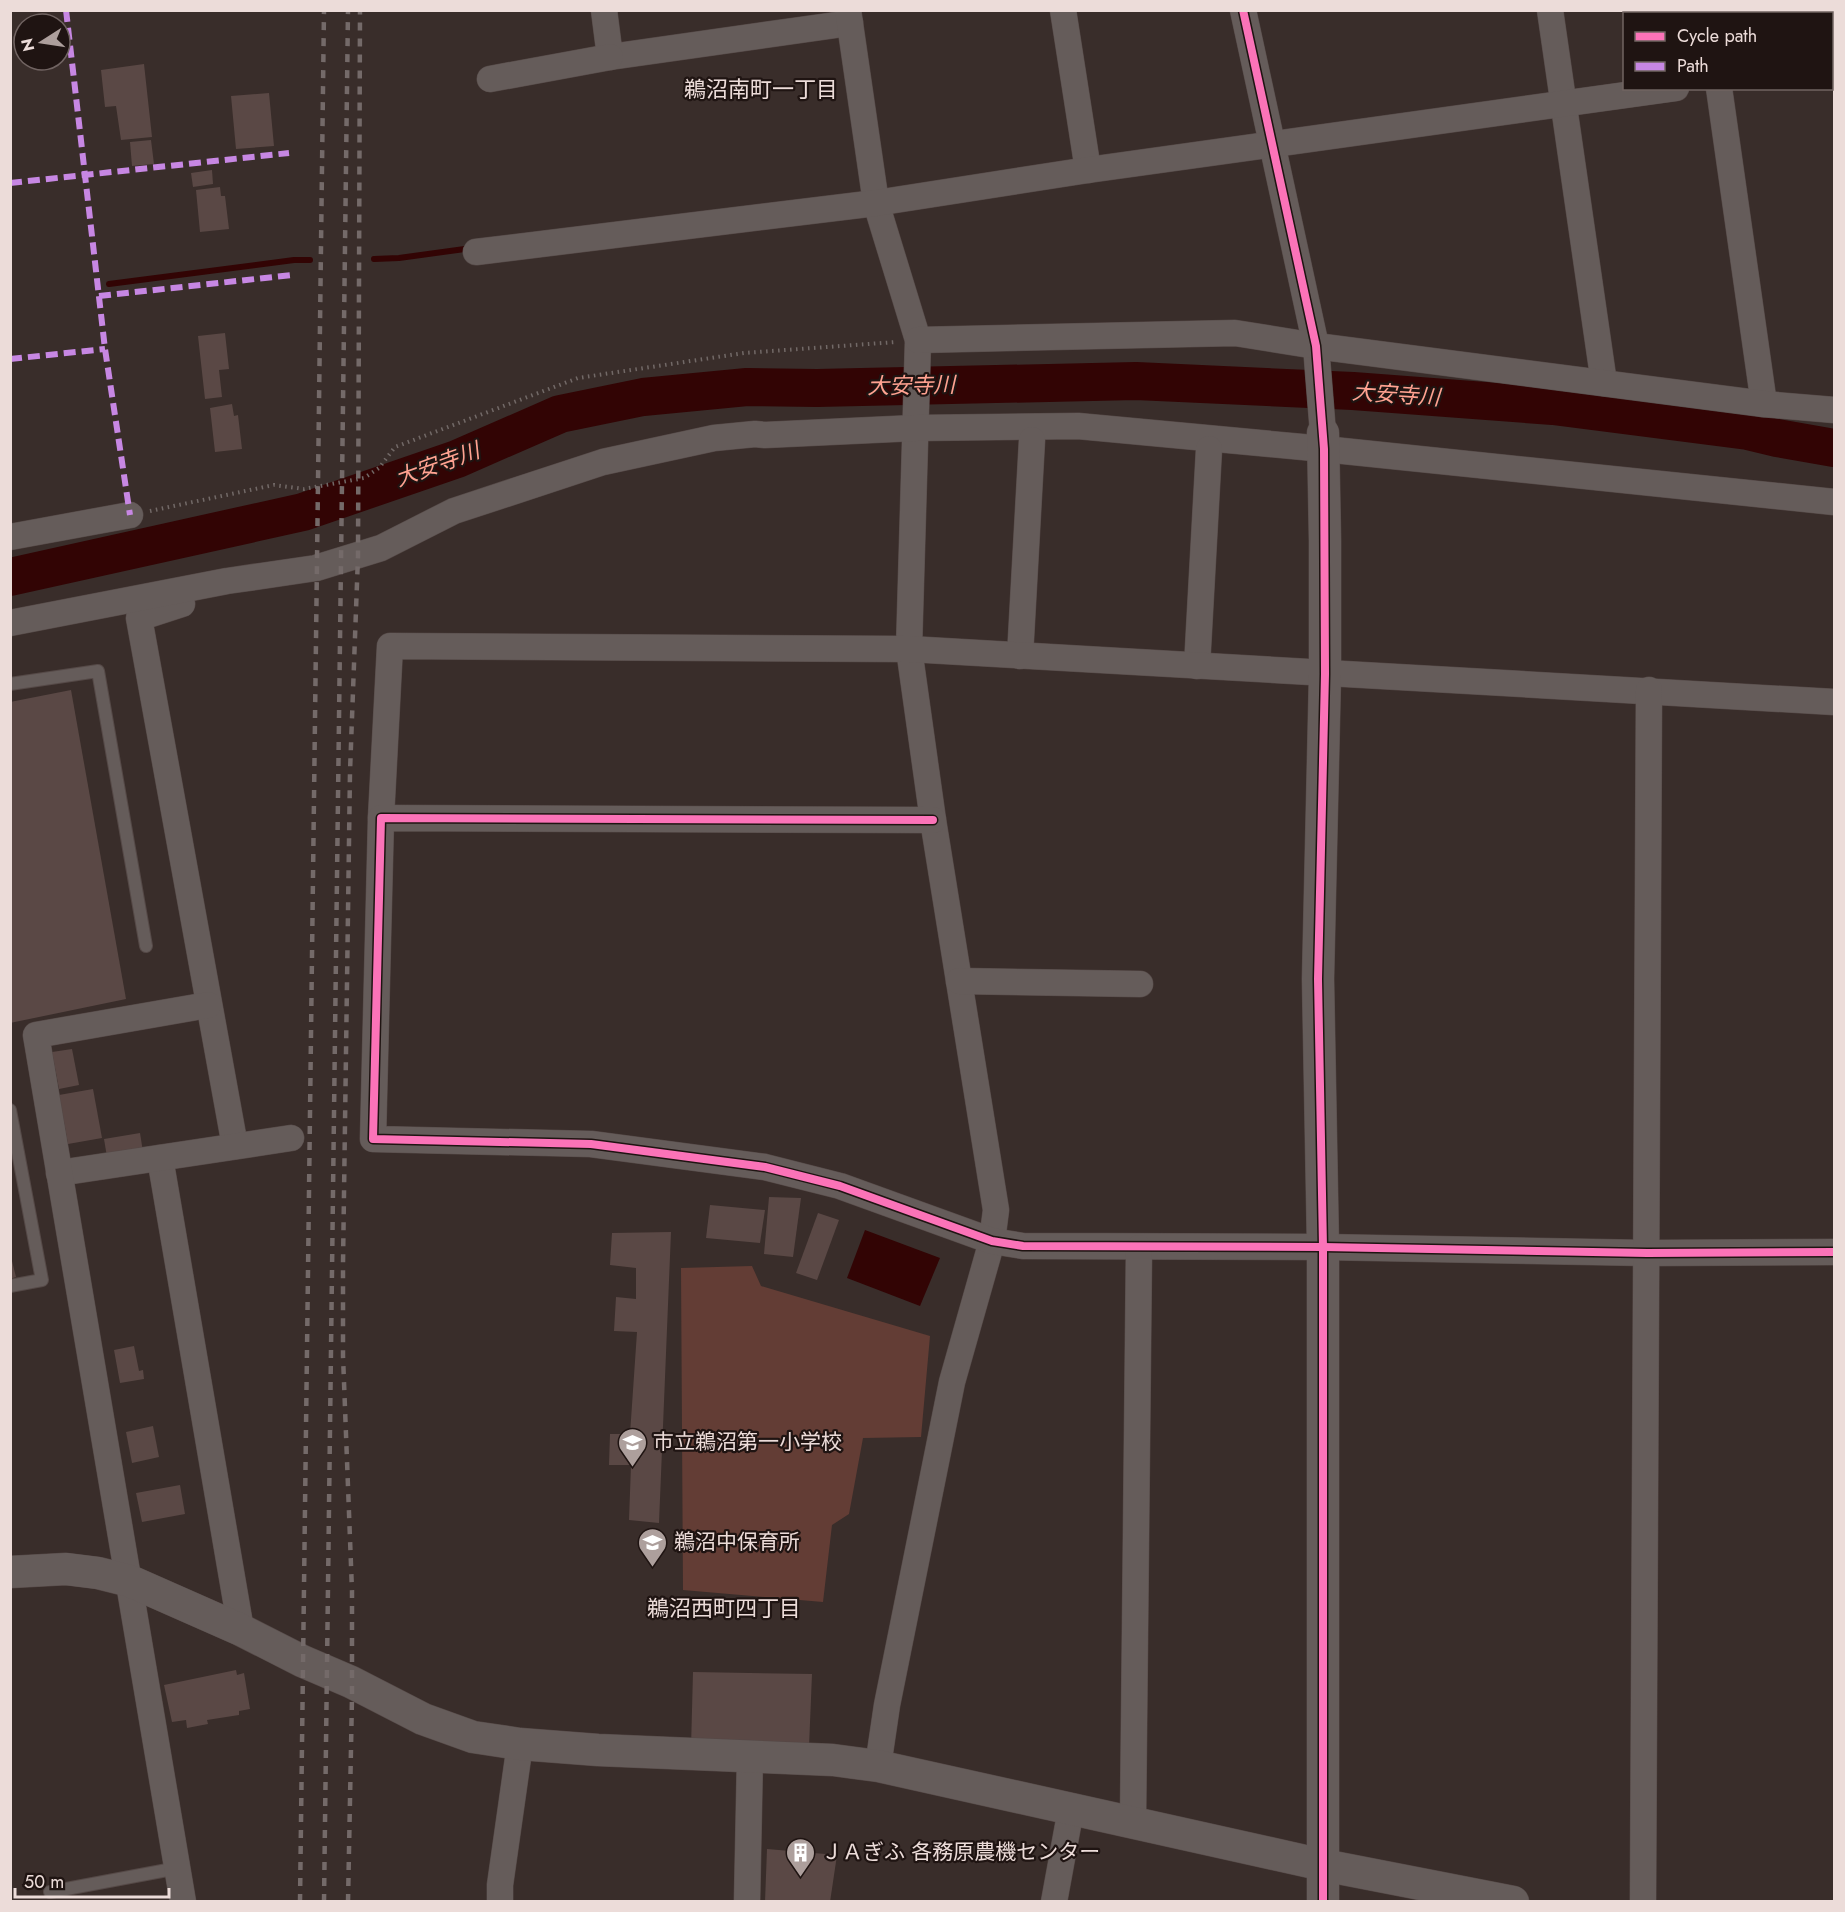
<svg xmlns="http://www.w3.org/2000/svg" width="1845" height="1912" viewBox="0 0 1845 1912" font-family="Jost,'Noto Sans JP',sans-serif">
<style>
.green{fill:#633d35}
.water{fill:#320404}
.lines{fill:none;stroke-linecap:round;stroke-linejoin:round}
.stream{stroke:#320404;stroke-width:6}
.river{stroke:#320404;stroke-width:38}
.building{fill:#5a4845}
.service-casing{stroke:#554947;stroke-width:14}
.minor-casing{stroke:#554947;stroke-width:27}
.tertiary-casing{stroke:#554947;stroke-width:33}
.path{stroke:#726967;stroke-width:4;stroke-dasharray:1.5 4.5;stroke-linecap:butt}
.service{stroke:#655c5a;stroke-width:12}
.minor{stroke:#655c5a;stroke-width:26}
.tertiary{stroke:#655c5a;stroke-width:32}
.rail{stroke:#746a69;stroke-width:4.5;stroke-dasharray:8 8;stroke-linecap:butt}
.quiet{stroke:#c787e3;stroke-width:6;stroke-dasharray:12 6;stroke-linecap:butt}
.cycleway-casing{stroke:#1f1412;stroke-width:11}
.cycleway{stroke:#fb73b8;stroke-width:8}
.labels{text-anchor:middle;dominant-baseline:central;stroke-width:4.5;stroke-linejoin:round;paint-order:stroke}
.poi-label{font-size:21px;fill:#ecdcd9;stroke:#1f1412;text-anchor:start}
.neighbourhood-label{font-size:22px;fill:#ecdcd9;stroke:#1f1412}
.water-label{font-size:22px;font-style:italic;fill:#ffa291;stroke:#1f1412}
</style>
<rect width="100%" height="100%" fill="#392d2a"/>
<polygon class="green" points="752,1266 761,1286 930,1336 921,1437 863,1438 849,1514 832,1525 823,1602 683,1590 681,1268"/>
<polygon class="water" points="865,1230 940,1258 920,1306 847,1278"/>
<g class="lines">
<g class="stream">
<polyline points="374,259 399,258 472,248"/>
<polyline points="109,284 294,260 310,260"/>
</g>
<polyline class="river" points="10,577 303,512 457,459 560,414 643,397 747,387 817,388 1136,381 1353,391 1553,406 1748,431 1777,438 1834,448"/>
</g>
<g class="building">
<polygon points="144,64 152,137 121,140 116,106 105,107 101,70"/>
<polygon points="269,93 274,146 236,149 231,96"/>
<polygon points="151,140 154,164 132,166 130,142"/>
<polygon points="212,170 213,184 193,187 191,173"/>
<polygon points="220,187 221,196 225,196 229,229 200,232 196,190"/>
<polygon points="225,333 229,369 219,370 222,397 205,399 198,336"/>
<polygon points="232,404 234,416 238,415 242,449 215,452 210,408"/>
<polygon points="71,690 126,999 10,1023 10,702"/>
<polygon points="72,1049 79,1085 59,1089 52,1052"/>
<polygon points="93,1089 102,1138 68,1144 59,1095"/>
<polygon points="140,1133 143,1152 107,1157 104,1139"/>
<polygon points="769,1197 801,1198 793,1257 764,1254"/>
<polygon points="710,1205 765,1210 760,1243 706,1238"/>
<polygon points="818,1213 839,1220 817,1280 796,1273"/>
<polygon points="671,1232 659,1523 629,1520 631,1465 609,1465 610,1434 630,1434 637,1332 614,1331 616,1297 636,1299 636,1268 610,1265 612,1233"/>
<polygon points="10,1253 16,1277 10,1279"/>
<polygon points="134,1346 139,1371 143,1370 144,1379 120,1383 114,1350"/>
<polygon points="153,1426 159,1457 132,1463 126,1432"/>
<polygon points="180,1485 185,1514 142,1522 136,1493"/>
<polygon points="236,1670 237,1675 244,1673 250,1709 239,1711 239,1715 207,1720 208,1724 187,1728 186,1720 172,1722 164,1685"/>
<polygon points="693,1672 812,1674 809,1747 691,1748"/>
<polygon points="767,1849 837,1855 830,1902 765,1902"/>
</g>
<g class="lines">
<defs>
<g id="service">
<polyline points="10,684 98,671 146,946"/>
<polyline points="10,1110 42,1280 10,1286"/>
<polyline points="50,1892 178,1868"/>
</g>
<g id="minor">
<polyline points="604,10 610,57 850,23"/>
<polyline points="848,10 876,203 918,340 909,649 933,820 996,1210 992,1241 952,1382 887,1705 878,1766"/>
<polyline points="1063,10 1088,170"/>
<polyline points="1243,10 1316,346 1323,433"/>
<polyline points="1550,10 1604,383"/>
<polyline points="1832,66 1834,66"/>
<polyline points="490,79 610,57"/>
<polyline points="1719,88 1764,404"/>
<polyline points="476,252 876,203 1088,170 1676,88"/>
<polyline points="918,340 1235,333 1316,346 1764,404 1834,410"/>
<polyline points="10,537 130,515"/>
<polyline points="182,604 139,618 235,1146"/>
<polyline points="10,623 227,581 316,568 381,548 454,511 603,462 714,438 755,434 765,435 915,428 1078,426 1324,449 1834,502"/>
<polyline points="1020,656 1032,440"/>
<polyline points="1197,666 1209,449"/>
<polyline points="381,818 390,646 909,649 1834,702"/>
<polyline points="933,820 381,818 373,1139 591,1144 765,1167 840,1186 992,1241 1023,1246 1323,1247 1647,1253 1834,1252"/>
<polyline points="959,981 1140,984"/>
<polyline points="160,1158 241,1630"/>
<polyline points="59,1173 291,1138"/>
<polyline points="1133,1822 1139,1248"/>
<polyline points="183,1902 36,1035 208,1005"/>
<polyline points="500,1902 500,1885 520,1744"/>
<polyline points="747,1902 750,1756"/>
<polyline points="1054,1902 1071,1809"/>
<polyline points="1643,1902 1649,690"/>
</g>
<g id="tertiary">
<polyline points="10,1572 66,1569 98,1573 130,1581 241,1630 302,1661 351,1682 423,1719 473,1737 520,1744 598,1750 833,1760 878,1766 1323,1865 1513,1902"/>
<polyline points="1323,1902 1323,1247 1318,979 1325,674 1325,541 1323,433"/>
</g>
</defs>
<use href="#service" class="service-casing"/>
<use href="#minor" class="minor-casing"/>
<use href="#tertiary" class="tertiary-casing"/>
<polyline class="path" points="150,511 274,485 304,489 364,478 379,468 395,447 578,378 744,353 896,342"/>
<use href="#service" class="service"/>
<use href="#minor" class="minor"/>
<use href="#tertiary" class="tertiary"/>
<g class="rail">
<polyline points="300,1902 324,10"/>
<polyline points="324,1902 348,10"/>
<polyline points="348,1902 352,1697 352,1591 343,1356 343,1264 350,772 358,556 360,10"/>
</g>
<g class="quiet">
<polyline points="66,10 105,349 130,515"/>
<polyline points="10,183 289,153"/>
<polyline points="99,296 292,275"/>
<polyline points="10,359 105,349"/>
</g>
<defs>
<g id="cycleway">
<polyline points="1243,10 1316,346 1324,449 1325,674 1318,979 1323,1247 1323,1902"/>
<polyline points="933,820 381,818 373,1139 591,1144 765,1167 840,1186 992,1241 1023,1246 1323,1247 1647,1253 1834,1252"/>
</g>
</defs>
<use href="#cycleway" class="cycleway-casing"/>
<use href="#cycleway" class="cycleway"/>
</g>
<defs>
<symbol id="school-pin" viewBox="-11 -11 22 30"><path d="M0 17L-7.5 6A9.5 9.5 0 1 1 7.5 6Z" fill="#ad9f9c" stroke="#1f1412"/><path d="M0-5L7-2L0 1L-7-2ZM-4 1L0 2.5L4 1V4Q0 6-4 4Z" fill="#fff"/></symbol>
<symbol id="building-pin" viewBox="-11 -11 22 30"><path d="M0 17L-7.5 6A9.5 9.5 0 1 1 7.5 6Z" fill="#ad9f9c" stroke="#1f1412"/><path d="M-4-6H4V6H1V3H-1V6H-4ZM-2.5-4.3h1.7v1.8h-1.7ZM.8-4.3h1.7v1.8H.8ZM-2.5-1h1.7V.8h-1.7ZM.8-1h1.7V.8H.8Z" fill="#fff"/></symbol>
</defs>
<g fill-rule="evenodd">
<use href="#school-pin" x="616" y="1426" width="33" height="45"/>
<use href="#school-pin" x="636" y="1526" width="33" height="45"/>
<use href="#building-pin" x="784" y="1836" width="33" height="45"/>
</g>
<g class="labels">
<g class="poi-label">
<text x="653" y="1442">市立鵜沼第一小学校</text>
<text x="674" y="1542">鵜沼中保育所</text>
<text x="821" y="1852">ＪＡぎふ 各務原農機センター</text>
</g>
<g class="neighbourhood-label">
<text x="761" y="89">鵜沼南町一丁目</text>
<text x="724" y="1608">鵜沼西町四丁目</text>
</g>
<g class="water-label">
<text transform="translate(911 385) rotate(-1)">大安寺川</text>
<text transform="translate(1396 394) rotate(4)">大安寺川</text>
<text transform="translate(437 464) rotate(-20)">大安寺川</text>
</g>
</g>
<rect width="1845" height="1912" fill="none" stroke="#ecdcd9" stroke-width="24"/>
<rect x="1623" y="12" width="210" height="78" fill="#1f1412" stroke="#716462" stroke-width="1.5"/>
<rect x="1635" y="32" width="30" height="9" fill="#fb73b8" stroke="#716462" stroke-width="1.5"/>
<text x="1677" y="42" font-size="18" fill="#ecdcd9">Cycle path</text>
<rect x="1635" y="62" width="30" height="9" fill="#c787e3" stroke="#716462" stroke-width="1.5"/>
<text x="1677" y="72" font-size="18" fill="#ecdcd9">Path</text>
<g transform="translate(42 42) rotate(258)"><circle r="28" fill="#1f1412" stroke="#716462" stroke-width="1.5"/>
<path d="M0-4.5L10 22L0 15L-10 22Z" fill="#ad9f9c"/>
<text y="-9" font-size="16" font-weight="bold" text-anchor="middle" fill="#ecdcd9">N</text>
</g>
<path d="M15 1888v9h154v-9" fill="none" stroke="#ecdcd9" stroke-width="3"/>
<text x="24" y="1888" font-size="18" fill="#ecdcd9" stroke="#1f1412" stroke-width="4.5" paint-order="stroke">50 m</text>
</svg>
